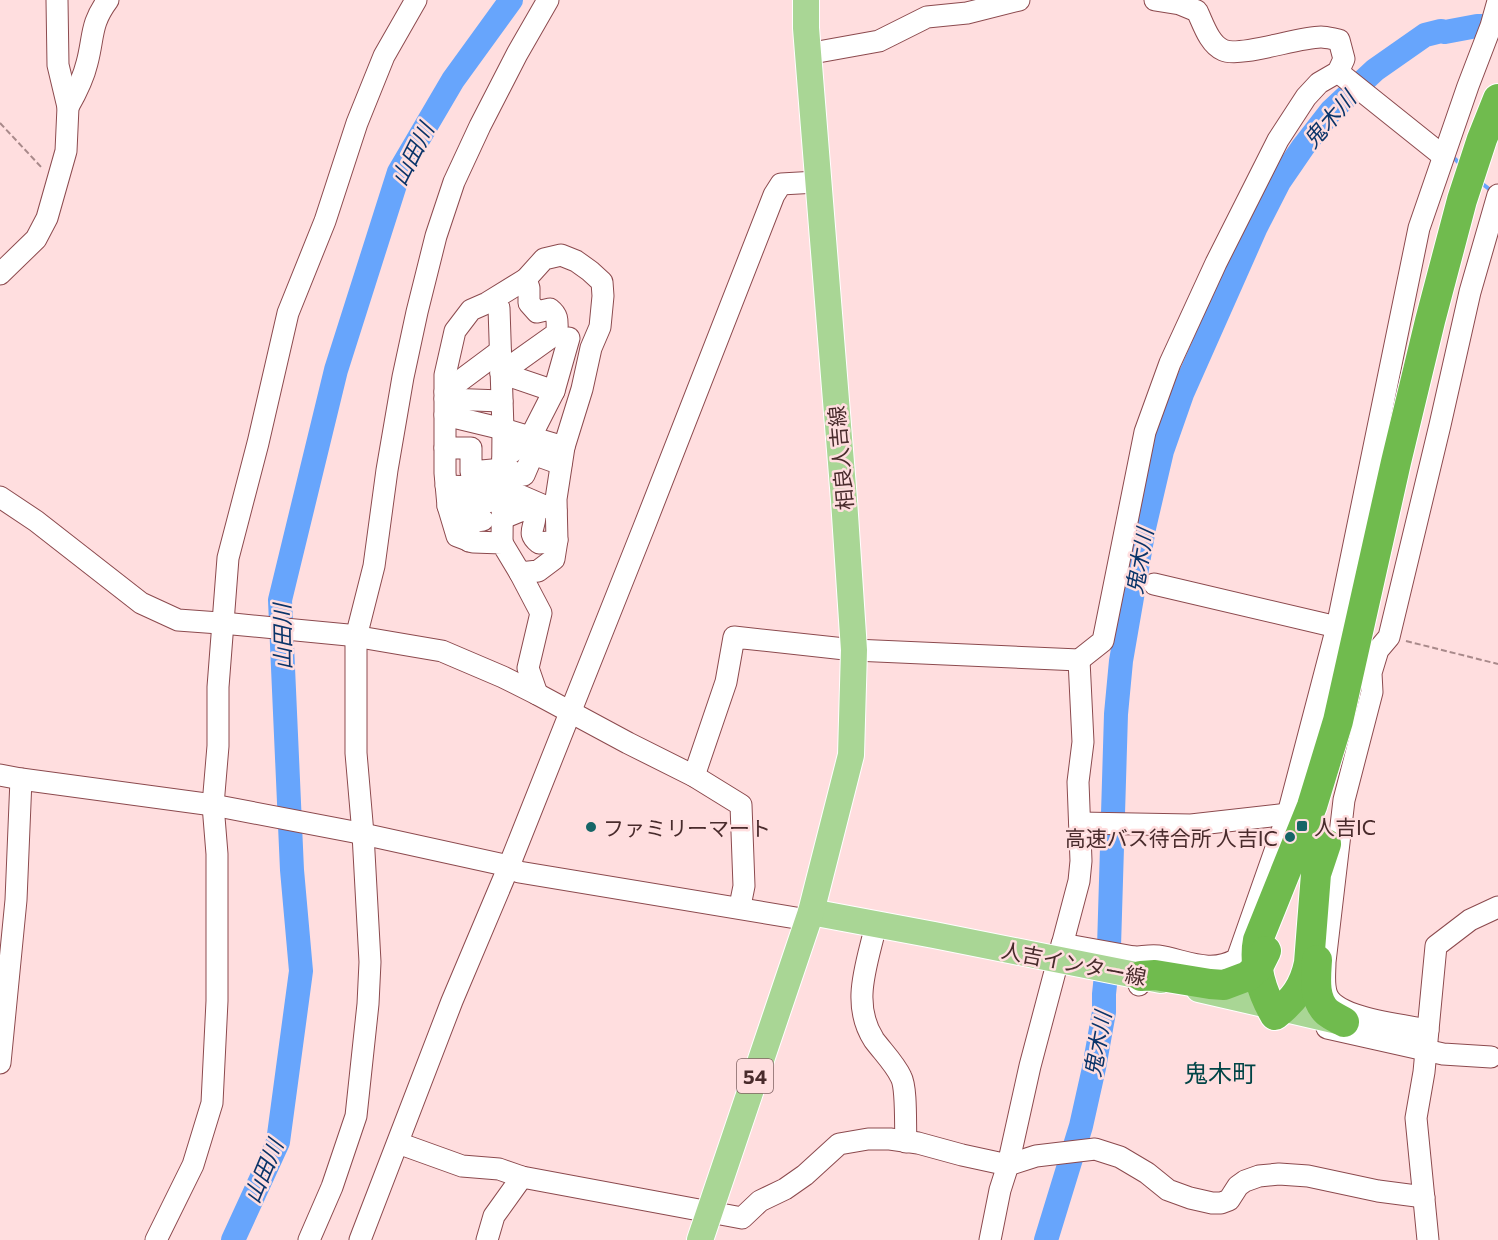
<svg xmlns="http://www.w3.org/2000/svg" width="1498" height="1240" viewBox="0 0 1498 1240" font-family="Commissioner,'Noto Sans JP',sans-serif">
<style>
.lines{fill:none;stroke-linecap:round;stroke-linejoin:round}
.stream{stroke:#67a5fc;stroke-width:4}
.river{stroke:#67a5fc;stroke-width:24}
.minor-casing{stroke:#8c4a4e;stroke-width:23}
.major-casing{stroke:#fff;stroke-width:28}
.highway-casing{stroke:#fff;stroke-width:32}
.path{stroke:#a8898a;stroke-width:2;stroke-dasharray:6 3;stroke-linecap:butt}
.minor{stroke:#fff;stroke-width:21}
.major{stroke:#a9d695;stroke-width:26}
.highway{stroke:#70bb4e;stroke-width:30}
.poi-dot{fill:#166567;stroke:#ffdedf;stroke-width:2}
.labels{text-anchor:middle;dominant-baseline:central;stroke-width:5;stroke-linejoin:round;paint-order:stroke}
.shield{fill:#ffdedf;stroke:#806162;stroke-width:1.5}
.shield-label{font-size:20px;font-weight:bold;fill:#492b2c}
.street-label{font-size:21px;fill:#492b2c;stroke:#ffdedf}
.poi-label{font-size:21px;fill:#492b2c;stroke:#ffdedf;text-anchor:start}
.water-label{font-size:22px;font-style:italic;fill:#0a3469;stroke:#ffdedf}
.quarter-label{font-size:24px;fill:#004446;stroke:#ffdedf}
</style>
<rect width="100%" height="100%" fill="#ffdedf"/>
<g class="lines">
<g class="stream">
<polyline points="1455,159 1461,165"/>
<polyline points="1480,182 1493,192"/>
</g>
<g class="river">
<polyline points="233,1240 278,1142 301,971 292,870 280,600 336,370 399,172 453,80 511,0"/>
<polyline points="1046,1240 1081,1126 1094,1068 1104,1012 1104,994 1109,947 1116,714 1121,661 1144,528 1162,451 1182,394 1256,227 1279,182 1303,147 1331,111 1375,70 1425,35 1441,31 1445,32 1477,26 1498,26"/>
</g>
<defs>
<g id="minor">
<polyline points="807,54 879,41 927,17 967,13 1019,0"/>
<polyline points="1338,72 1443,156"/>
<path d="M68 107C76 93 83 80 87 63 94 37 90 24 108 0"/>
<polygon points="561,255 576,261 590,271 602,282 603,296 600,327 591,348 582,389 564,447 556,499 557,540 554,559 538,571 520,573 502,543 473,542 457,536 448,506 445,473 445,375 455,331 471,310 487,303 526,279 544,259"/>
<polyline points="0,274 36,239 47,218 66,151 68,107 58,65 57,0"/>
<polyline points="499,308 503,429 502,543"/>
<path d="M501 373 557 333C557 322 559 316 550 309L537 312 529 303V288L526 279"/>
<polyline points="501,373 554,391"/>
<polyline points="445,392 500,351"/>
<polyline points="445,399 502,401"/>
<polyline points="445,415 503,429 564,447"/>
<polyline points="445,448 471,448 471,472 503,469 524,475 533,454 561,464"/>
<polyline points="503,459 530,438 554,391 569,338"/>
<polyline points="446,486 503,488 556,511"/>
<polyline points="0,497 36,521 141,603 178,620 233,624 348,635 442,651 503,677 537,694 628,743 694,776 741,805 744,886 741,901"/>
<polyline points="448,506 503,500"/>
<path d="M503 518 525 509 531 512 535 517C534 530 527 533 539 543L549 542 557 540"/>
<polyline points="469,541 469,522 483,520"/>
<polyline points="520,573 541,613 528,668 537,694"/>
<polyline points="1154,584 1337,627"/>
<polyline points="0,775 21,779 213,805 354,832 509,866 519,872 808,920"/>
<path d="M694 776 726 682 734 637 854 650 1079 660 1103 641 1145 432 1170 363 1216 263 1278 140 1306 97 1319 83 1338 72 1344 59 1339 40C1333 39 1327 37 1321 37 1298 37 1239 58 1223 50 1209 44 1203 23 1197 11L1180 4 1155 0"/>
<polyline points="1080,823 1191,825 1288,814"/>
<path d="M874 933C865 970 852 1006 874 1040 883 1052 895 1064 901 1077 907 1088 905 1128 906 1142"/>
<polyline points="1062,944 1134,957"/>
<path d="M1139 985 1141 976 1134 957C1141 957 1150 955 1158 956 1185 960 1210 975 1237 959L1288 814 1337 627 1419 228 1468 86 1491 26 1498 1"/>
<polyline points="1327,1028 1443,1054 1491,1057"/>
<path d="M1428 1030C1404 1025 1337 1019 1327 995 1323 985 1325 973 1325 962L1344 800 1372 692 1371 673 1378 650 1389 637 1440 425 1470 292 1498 195"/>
<polyline points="0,1063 16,900 21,779"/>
<polyline points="398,1143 462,1166 499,1169 522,1177 742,1218 760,1201 785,1189 805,1175 839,1144 868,1139 890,1139 918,1143 962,1155 1008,1165 1036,1156 1095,1149 1120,1157 1147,1173 1168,1190 1190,1198 1212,1203 1221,1203 1229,1200 1238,1186 1245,1181 1259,1176 1279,1174 1308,1176 1378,1191 1424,1197"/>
<polyline points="156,1240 193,1165 212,1103 217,1001 217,854 213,805 218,746 218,687 228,558 258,443 288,313 325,221 357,123 384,56 416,0"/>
<polyline points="309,1240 332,1187 356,1116 368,1004 370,962 363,834 356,753 356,637 374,566 387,470 403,377 417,312 436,236 454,182 480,126 517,54 548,0"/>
<polyline points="360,1240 452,1001 509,866 644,527 774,195 781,184 817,182"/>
<polyline points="487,1240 494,1216 522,1177"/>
<polyline points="990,1240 1000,1190 1008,1165 1030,1066 1079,881 1081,861 1078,782 1083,742 1079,660"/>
<polyline points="1428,1240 1416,1118 1424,1072 1436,946 1470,920 1498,907"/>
</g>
<g id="major">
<polyline points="811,912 934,935 1161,980"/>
<polyline points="1199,989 1342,1022"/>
<polyline points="700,1240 811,912 851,755 854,650 844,500 806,28 806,0"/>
</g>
<g id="highway">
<path d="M1326 844 1316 874 1309 963C1304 987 1294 1000 1275 1015 1262 993 1253 965 1258 940L1312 806 1338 721 1396 462 1430 321 1462 200 1482 139 1498 99"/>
<path d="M1317 960C1316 977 1313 999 1327 1012 1332 1016 1339 1019 1344 1022"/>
<polyline points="1141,976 1155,975 1210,984 1224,985 1248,976 1258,967 1266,951"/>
</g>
</defs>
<use href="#minor" class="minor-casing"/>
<use href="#major" class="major-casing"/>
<use href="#highway" class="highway-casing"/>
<g class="path">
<polyline points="0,123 43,169"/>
<polyline points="1406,641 1498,664"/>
</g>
<use href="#minor" class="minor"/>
<use href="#major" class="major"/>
<use href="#highway" class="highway"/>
</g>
<g class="poi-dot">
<rect x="1296" y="820" width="12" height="12" rx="3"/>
<circle cx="591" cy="827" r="6"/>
<circle cx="1290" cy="837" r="6"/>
</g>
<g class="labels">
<rect class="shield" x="737" y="1059" width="36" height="34" rx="4.5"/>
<g class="shield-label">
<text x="755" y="1076">54</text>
</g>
<g class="street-label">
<text transform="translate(840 458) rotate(-95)">相良人吉線</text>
<text transform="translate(1074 963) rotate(11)">人吉インター線</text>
</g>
<g class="poi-label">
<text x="1314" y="826">人吉IC</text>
<text x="603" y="827">ファミリーマート</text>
<text x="1278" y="837" text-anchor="end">高速バス待合所 人吉IC</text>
</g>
<g class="water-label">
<text transform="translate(1329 119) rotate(-49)">鬼木川</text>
<text transform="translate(412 154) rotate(-63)">山田川</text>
<text transform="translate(1139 561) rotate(-80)">鬼木川</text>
<text transform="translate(282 637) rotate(-91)">山田川</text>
<text transform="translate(1097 1044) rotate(-80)">鬼木川</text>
<text transform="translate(263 1171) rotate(-67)">山田川</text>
</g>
<g class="quarter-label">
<text x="1220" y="1072">鬼木町</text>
</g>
</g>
</svg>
